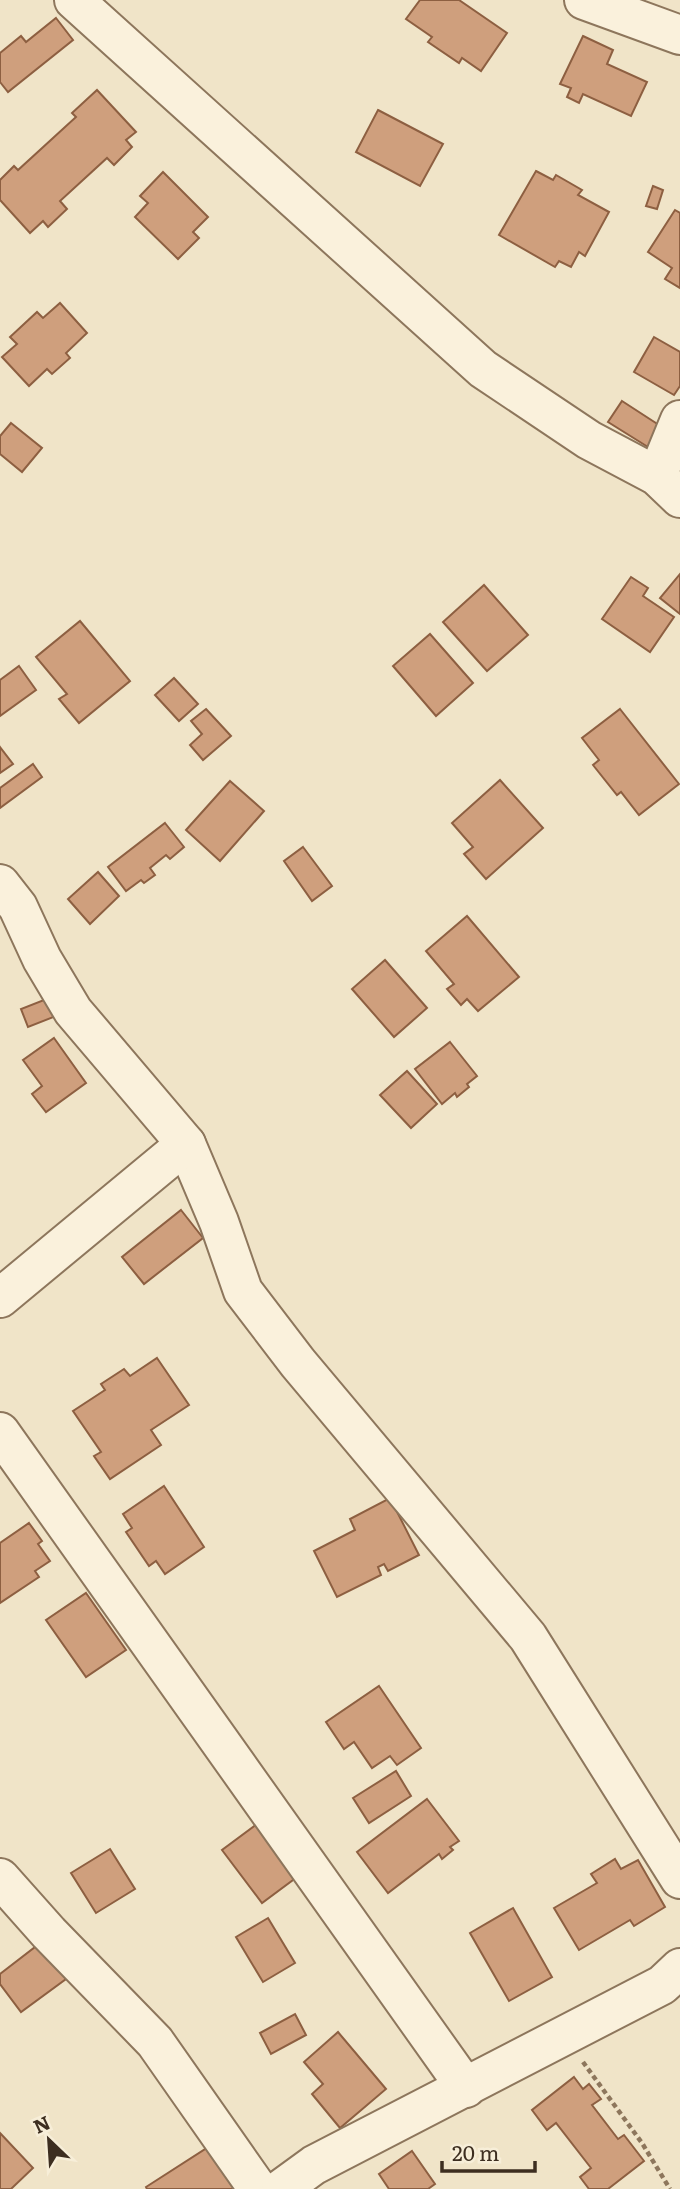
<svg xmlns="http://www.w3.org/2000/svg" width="680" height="2189" viewBox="0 0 680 2189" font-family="Literata,serif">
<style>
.building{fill:#cf9f7d;stroke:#8d5f41;stroke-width:2}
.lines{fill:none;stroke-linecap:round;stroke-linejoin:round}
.minor-casing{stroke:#8d765c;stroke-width:42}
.path{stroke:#8d765c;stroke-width:4.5;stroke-dasharray:5 3.5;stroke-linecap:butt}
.minor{stroke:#faf1dc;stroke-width:38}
</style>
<rect width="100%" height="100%" fill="#f0e4c8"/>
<g class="building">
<polygon points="420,0 459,0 507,33 481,71 462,58 459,63 428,42 432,37 406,19"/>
<polygon points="56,18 73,40 8,92 0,82 0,53 21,36 26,42"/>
<polygon points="583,36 613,50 607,64 647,82 631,116 583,94 579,103 567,97 571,88 560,84"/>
<polygon points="97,90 136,132 126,140 132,147 114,165 107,158 60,201 67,209 48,227 43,221 30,233 0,200 0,180 14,166 18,170 76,117 72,113"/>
<polygon points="378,110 443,144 420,186 356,152"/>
<polygon points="536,171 553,180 556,175 582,190 578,195 609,212 585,256 579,252 571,267 559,261 555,267 499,235"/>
<polygon points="163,172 208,217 193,232 199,238 178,259 135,217 148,203 140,196"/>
<polygon points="653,186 663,190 657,209 646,206"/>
<polygon points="675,210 680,213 680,288 665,279 672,268 648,252"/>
<polygon points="60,303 87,333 66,353 70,358 52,374 47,369 29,386 2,357 17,344 10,337 37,312 43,318"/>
<polygon points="654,337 680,352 680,386 674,395 634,372"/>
<polygon points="622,401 662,427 648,447 608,422"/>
<polygon points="11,423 42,448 22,472 0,454 0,436"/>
<polygon points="680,574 680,614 660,598"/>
<polygon points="631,577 648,588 643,596 674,617 650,652 602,619"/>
<polygon points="484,585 528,635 487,671 443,622"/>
<polygon points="80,621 130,681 79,723 59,699 67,694 36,657"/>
<polygon points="430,634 473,683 436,716 393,666"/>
<polygon points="19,666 36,690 0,716 0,680"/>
<polygon points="174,678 198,704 179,721 155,695"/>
<polygon points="206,709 231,736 203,760 190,745 202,734 191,721"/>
<polygon points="620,709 679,784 639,815 621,792 617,795 593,765 599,760 582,738"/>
<polygon points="0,747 13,764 0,773"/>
<polygon points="33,764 42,777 0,808 0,788"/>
<polygon points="500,780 543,828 486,879 464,854 473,847 452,823"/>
<polygon points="230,781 264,811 220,861 186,830"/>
<polygon points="165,823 184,847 170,859 166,855 150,868 155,875 144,883 141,880 126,891 108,867"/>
<polygon points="303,847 332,886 312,901 284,861"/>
<polygon points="98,872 119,896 90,924 68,899"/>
<polygon points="467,916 519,977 478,1011 467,999 461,1005 447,989 454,984 426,951"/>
<polygon points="385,960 427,1008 394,1037 352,989"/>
<polygon points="49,998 56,1016 28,1027 21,1009"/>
<polygon points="54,1038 86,1083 46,1112 32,1094 42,1086 23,1060"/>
<polygon points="450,1042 477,1076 467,1084 469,1087 457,1097 455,1093 442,1104 415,1069"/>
<polygon points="407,1071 437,1104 411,1128 380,1095"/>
<polygon points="181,1210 203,1238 144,1284 122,1257"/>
<polygon points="157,1358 189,1405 151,1430 161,1445 110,1479 94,1456 101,1452 73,1411 105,1390 101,1384 124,1369 130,1376"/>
<polygon points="164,1486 204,1547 165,1574 156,1561 149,1566 126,1532 132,1528 123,1514"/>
<polygon points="390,1498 419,1555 388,1571 384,1564 378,1567 381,1575 337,1597 314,1551 355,1530 350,1519"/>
<polygon points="29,1523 42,1541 38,1544 50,1561 35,1571 39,1577 0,1603 0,1543"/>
<polygon points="86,1593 126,1650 86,1677 46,1620"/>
<polygon points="379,1686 421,1748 397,1765 390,1756 372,1768 354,1742 344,1749 326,1722"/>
<polygon points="396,1771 411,1796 369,1823 353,1798"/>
<polygon points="427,1799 459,1841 450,1847 453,1850 442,1859 439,1854 388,1893 357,1852"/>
<polygon points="257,1824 297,1877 262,1903 222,1850"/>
<polygon points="110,1849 135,1889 96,1913 71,1873"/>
<polygon points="615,1859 621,1869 638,1860 665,1907 634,1926 630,1920 579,1950 554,1908 597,1883 591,1874"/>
<polygon points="513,1908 552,1977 509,2001 470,1933"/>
<polygon points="268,1918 295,1963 263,1982 236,1937"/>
<polygon points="39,1944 66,1979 21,2012 0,1984 0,1974"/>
<polygon points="295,2014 306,2035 271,2054 260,2033"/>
<polygon points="338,2032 386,2089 340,2128 312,2094 323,2084 304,2062"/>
<polygon points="574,2077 583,2089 589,2084 601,2099 592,2105 618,2139 624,2135 644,2161 608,2189 589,2189 580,2177 591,2168 556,2123 547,2130 532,2110"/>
<polygon points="0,2133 33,2168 11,2189 0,2189"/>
<polygon points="210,2146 238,2189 147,2189 146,2187"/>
<polygon points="412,2151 435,2184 428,2189 389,2189 379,2174"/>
</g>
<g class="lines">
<defs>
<g id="minor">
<polyline points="74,0 483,369 589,440 657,476 680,498"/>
<polyline points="584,0 680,35"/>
<polyline points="657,476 680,420"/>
<polyline points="0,884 18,907 42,959 73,1011 186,1144 219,1222 243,1291 298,1363 528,1637 680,1879"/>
<polyline points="0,1298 186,1144"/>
<polyline points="0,1432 466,2088"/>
<polyline points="0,1878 49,1933 155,2042 258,2189"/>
<polyline points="281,2189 314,2165 662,1985 680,1968"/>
</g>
</defs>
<use href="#minor" class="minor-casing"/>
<polyline class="path" points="583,2062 642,2143 670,2189"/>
<use href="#minor" class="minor"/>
</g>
<g transform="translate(49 2140) rotate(335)" stroke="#f7eed8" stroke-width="5" paint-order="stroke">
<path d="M0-5L12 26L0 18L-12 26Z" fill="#3d2e20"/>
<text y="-10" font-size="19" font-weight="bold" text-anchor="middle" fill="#3d2e20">N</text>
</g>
<path d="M442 2161v10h93v-10" fill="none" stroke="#3d2e20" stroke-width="3.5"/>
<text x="452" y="2161" font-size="21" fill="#3d2e20" stroke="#f7eed8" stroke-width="5" paint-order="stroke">20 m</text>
</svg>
